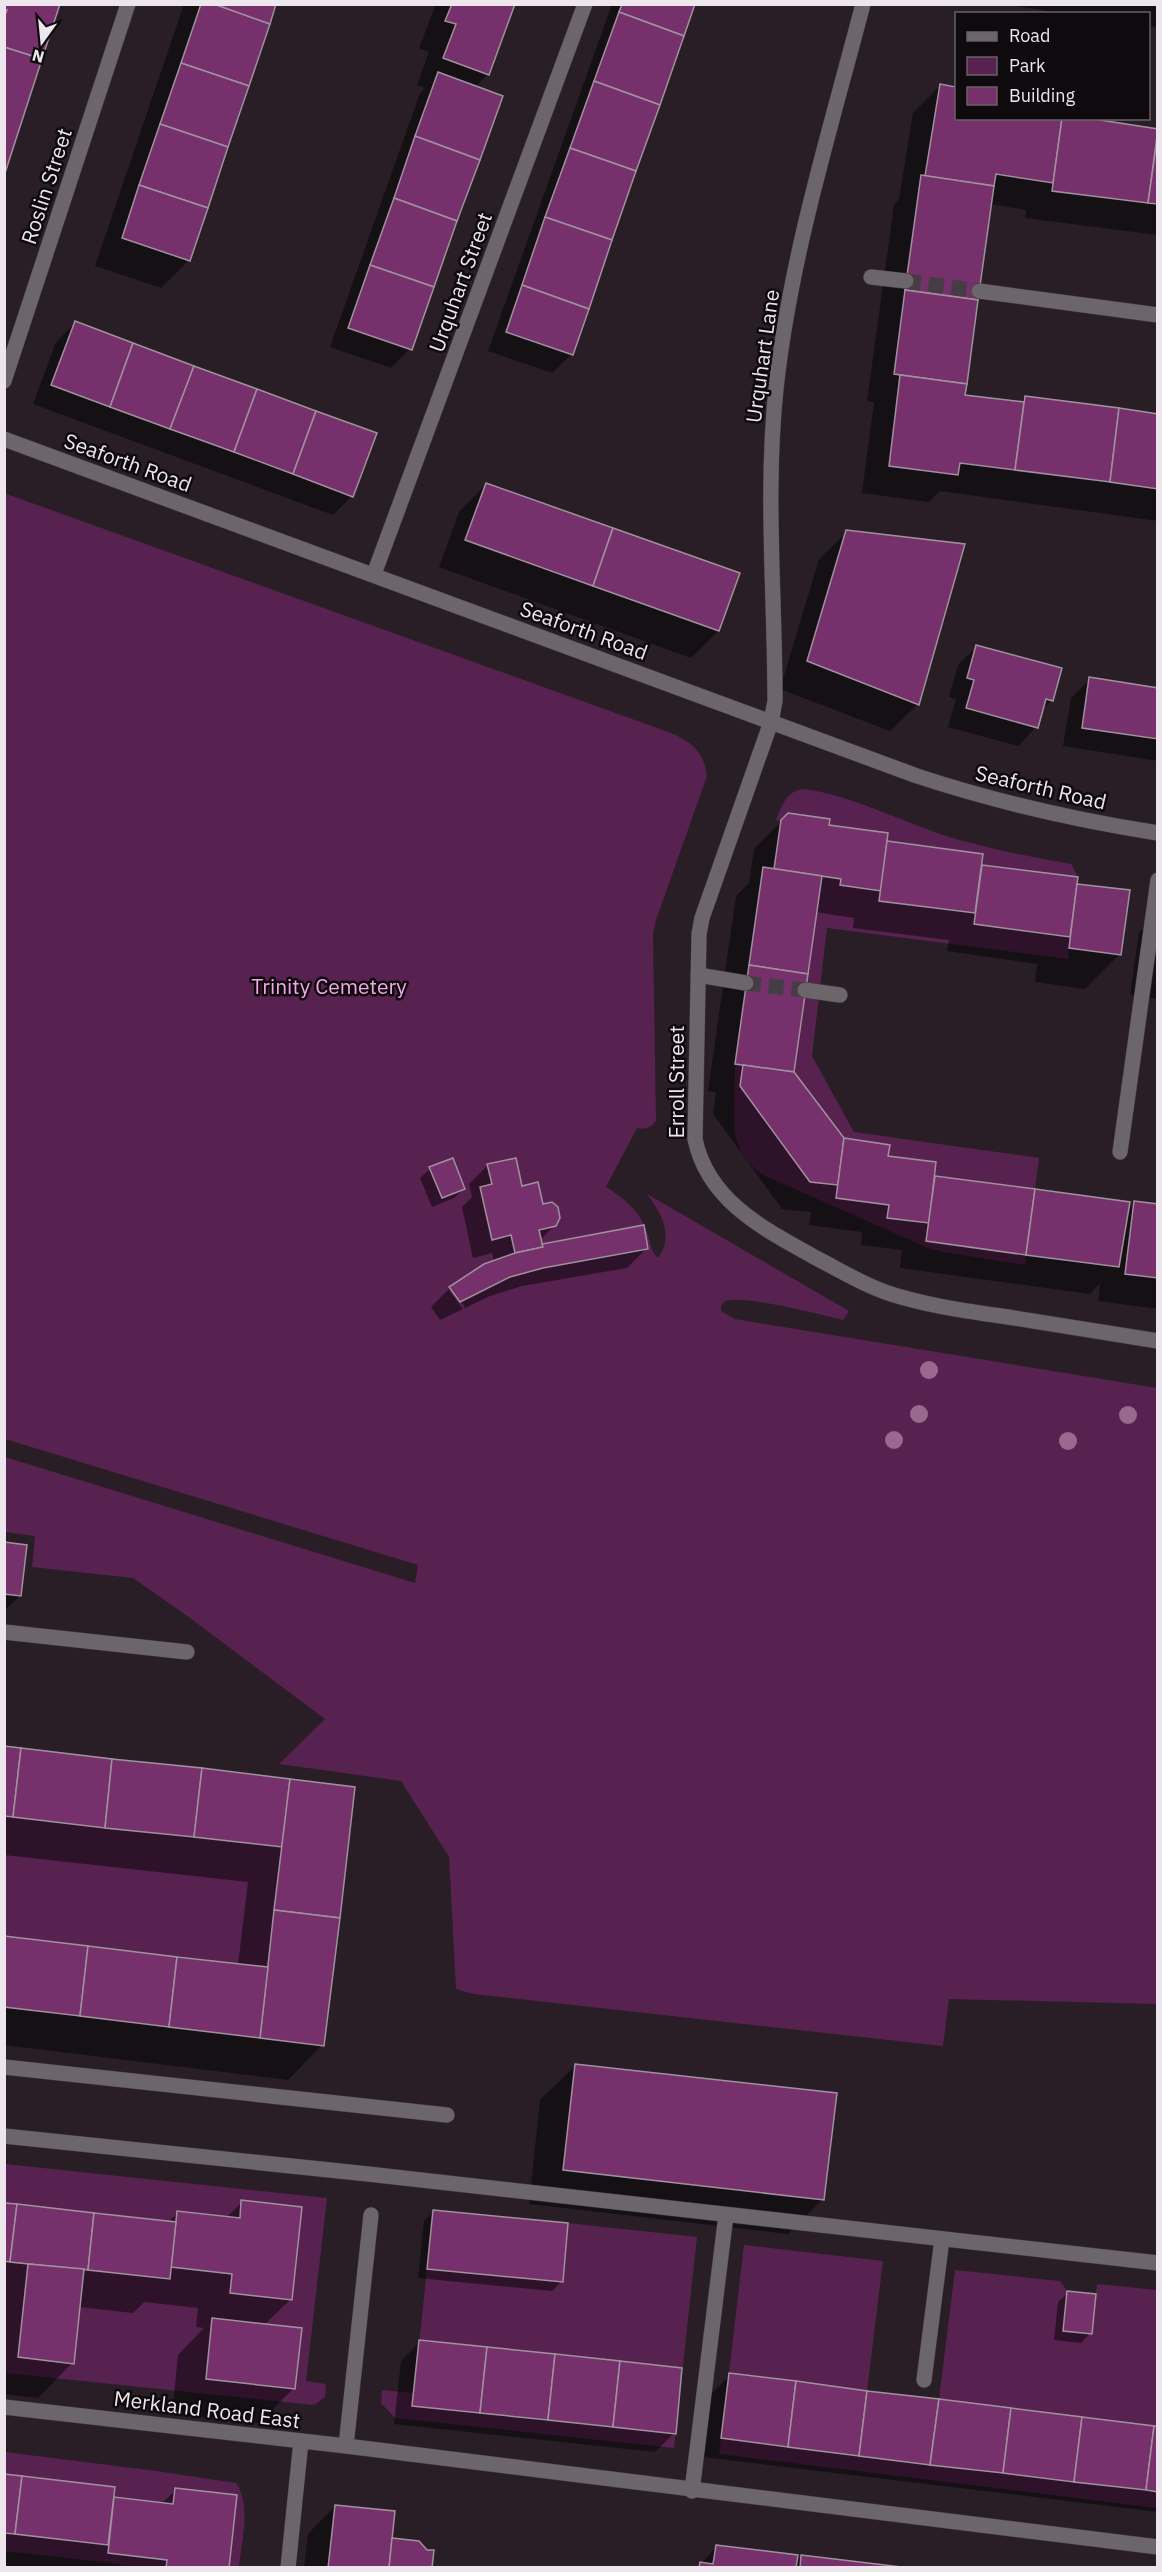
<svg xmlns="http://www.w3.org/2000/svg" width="1162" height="2572" viewBox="0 0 1162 2572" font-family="'IBM Plex Sans',sans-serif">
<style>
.green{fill:#57224f}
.shadow{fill:#0007;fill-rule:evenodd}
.building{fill:#76316c;stroke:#9f919c;stroke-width:1.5}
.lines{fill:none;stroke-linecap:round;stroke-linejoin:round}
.minor-tunnel{stroke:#463c44;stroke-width:15;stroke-dasharray:15 8;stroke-linecap:butt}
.minor-casing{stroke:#443a42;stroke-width:16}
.minor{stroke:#6c666a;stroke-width:15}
.tree{fill:#996990}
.labels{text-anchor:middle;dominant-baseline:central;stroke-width:5;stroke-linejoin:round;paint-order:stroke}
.street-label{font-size:21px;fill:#ede6ec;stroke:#0e0a0d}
.park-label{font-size:21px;fill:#f5a6e6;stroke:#0e0a0d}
</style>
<rect width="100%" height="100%" fill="#291e26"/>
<g class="green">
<path d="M4 493 671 733C692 742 704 752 707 776L656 920 653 934 656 1121C650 1128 646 1130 637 1128L606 1187C624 1198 640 1211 647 1232 651 1242 650 1250 658 1258 674 1235 662 1214 647 1194L849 1311 843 1320C817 1314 748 1295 725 1301L721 1306V1311L735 1319 1157 1388V2004L949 1999 943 2046 473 1994 456 1989 449 1857 401 1781 279 1764 325 1719 190 1618 133 1578 32 1567 35 1536 5 1532V1457L415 1583 418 1565 5 1439Z"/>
<path d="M804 789C849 795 897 819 940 834 983 848 1027 856 1071 864L1078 877 1068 959 827 928 812 1056 854 1132 1039 1158 1025 1265 943 1252 928 1248 770 1178 757 1171 748 1162 740 1150 734 1131 735 1064 763 867 774 868 781 821 776 820C783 804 786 791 804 789Z"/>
<polygon points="5,1816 282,1847 268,1967 5,1936"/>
<polygon points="5,2164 327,2198 306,2381 326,2384 325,2397 314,2405 5,2373"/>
<polygon points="568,2223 697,2237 674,2448 395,2418 381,2403 382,2390 414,2393 427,2269 563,2282"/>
<polygon points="744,2245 883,2261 867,2391 729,2373"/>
<polygon points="955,2270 1060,2281 1067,2291 1096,2294 1097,2284 1157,2290 1157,2426 939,2399"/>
<polygon points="721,2438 1157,2492 1157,2508 719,2454"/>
<path d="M5 2452 156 2471 236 2483C252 2506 241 2542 239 2567H121V2564L5 2551Z"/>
</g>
<g class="shadow">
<polygon points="184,4 272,4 188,261 161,288 95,266"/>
<polygon points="436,4 514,4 488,74 475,87 410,349 391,368 330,347 420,93 425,88 417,85 429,52 419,48"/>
<polygon points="612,4 694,4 571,355 552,373 488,351"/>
<polygon points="1005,4 1158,4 1158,28 1148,26 1148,14 1064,14"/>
<polygon points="940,86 956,88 956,118 1079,118 1158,130 1158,235 1025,218 1026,210 990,204 964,396 1019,403 1026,397 1158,415 1158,521 940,491 929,502 862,493 874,402 867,401 894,205 899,199 913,113"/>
<polygon points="75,323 352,496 333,515 33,404 56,342"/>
<polygon points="486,484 718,631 691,658 439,567 459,512"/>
<polygon points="847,532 918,704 890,731 780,689 819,559"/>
<polygon points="977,646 1052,700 1041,711 1036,727 1018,746 948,727 956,699 949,697 958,665"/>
<polygon points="1090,679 1158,689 1158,761 1063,746 1071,698"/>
<polygon points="782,821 827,826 980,866 1077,879 1076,885 1120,954 1085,989 1035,982 1037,964 947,951 949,940 853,928 854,918 815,912 793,1073 843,1139 933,1177 1128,1204 1127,1211 1135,1203 1158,1206 1158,1309 1098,1301 1100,1283 1090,1294 900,1268 902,1250 861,1245 862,1232 809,1225 811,1212 782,1209 713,1114 716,1092 708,1091 736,896 749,883 754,849"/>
<polygon points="1158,915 1158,999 1130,995 1139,933"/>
<path d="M488 1165 521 1187 541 1206 555 1225 540 1240 541 1245 646 1249 627 1268 522 1286 490 1296 440 1320 431 1307 450 1288 485 1265 494 1262 492 1253 473 1258 462 1207 472 1197 469 1184ZM449 1290H453L465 1307 463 1309Z"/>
<polygon points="430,1169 464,1189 454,1198 432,1207 420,1178"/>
<polygon points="4,1543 20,1596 4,1611"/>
<polygon points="4,1748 354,1788 322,2045 288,2080 4,2045 4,1937 238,1965 248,1882 4,1855"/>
<polygon points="575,2066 823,2199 788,2234 529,2204 540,2100"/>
<polygon points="242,2202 291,2299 264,2325 294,2388 259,2423 172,2414 178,2355 204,2328 196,2327 198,2308 144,2302 133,2313 79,2307 72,2363 38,2398 4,2394 4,2205 167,2223 178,2213 226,2218"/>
<polygon points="433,2212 561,2282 552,2291 418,2278 424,2221"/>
<polygon points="1068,2293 1090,2333 1081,2343 1054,2340 1058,2302"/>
<polygon points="420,2342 674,2433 655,2452 394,2424 401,2361"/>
<polygon points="730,2375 1158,2427 1158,2512 703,2457 711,2394"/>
<polygon points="4,2476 113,2499 161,2504 176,2490 228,2568 4,2568"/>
<polygon points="335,2506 390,2542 431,2568 304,2568 308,2534"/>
<polygon points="716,2547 795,2564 802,2557 897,2568 697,2568"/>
</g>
<g class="building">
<polygon points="4,4 60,4 42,59 4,47 4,18 7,10 4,9"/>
<polygon points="201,4 214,4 270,24 249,86 181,63"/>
<polygon points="214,4 276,4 270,24"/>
<polygon points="452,4 515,4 489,75 443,58 456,24 445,21"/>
<polygon points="622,4 695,4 684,36 619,12"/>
<polygon points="619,12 684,36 660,105 594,81"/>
<polygon points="4,47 42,59 5,173 4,172"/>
<polygon points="181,63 249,86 228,147 160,124"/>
<polygon points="438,72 503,96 480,160 415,136"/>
<polygon points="594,81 660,105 636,171 570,148"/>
<polygon points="940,84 956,87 956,118 1062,118 1053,183 996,174 994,186 925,176"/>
<polygon points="1062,118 1087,118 1158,129 1148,203 1052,191"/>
<polygon points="160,124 228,147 208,208 139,185"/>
<polygon points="1158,133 1158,204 1148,203"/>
<polygon points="415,136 480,160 457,221 394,198"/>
<polygon points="570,148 636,171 612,240 545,217"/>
<polygon points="921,175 994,186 978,300 905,290"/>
<polygon points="139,185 208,208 190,261 122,238"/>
<polygon points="394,198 457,221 434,287 370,265"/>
<polygon points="545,217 612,240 589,309 522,285"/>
<polygon points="370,265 434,287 412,350 348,328"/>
<polygon points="522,285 589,309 573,355 506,332"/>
<polygon points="905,290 978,300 967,384 894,374"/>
<polygon points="75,321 133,343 110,407 51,385"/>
<polygon points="133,343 194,366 170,429 110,407"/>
<polygon points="194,366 257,389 234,452 170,429"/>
<polygon points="900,375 967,384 965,395 1024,402 1015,470 960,463 958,475 889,466"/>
<polygon points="257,389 316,411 293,474 234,452"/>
<polygon points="1025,396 1119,408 1110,482 1015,470"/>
<polygon points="1119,408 1158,414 1158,489 1110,482"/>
<polygon points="316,411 377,433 353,497 293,474"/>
<polygon points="486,483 613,528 593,586 465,540"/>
<polygon points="613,528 740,573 719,631 593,586"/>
<polygon points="846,530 965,544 919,705 807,661"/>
<polygon points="976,645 1062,668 1053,701 1046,699 1038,728 966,708 974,680 967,678"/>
<polygon points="1089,677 1158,688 1158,739 1082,728"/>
<polygon points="788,813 830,819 829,825 888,833 881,891 840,885 841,879 774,869 781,820"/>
<polygon points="887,841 983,854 975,913 879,901"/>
<polygon points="982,865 1078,877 1070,937 974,924"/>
<polygon points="763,867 822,876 808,974 749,965"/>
<polygon points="1077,884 1130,890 1121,955 1069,948"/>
<polygon points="749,965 808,974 794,1072 735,1064"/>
<polygon points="743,1065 794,1072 844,1138 838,1185 810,1182 740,1086"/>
<polygon points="844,1138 890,1145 888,1156 936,1162 929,1223 887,1218 889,1205 836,1198"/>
<polygon points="453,1158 465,1189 442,1198 429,1167"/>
<polygon points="516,1158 522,1186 538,1182 543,1204 552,1202 558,1207 560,1218 556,1226 539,1230 543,1247 515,1253 511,1235 492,1240 480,1187 492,1184 487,1164"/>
<polygon points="935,1176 1035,1189 1026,1255 926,1241"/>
<polygon points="1035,1189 1130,1202 1119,1267 1026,1255"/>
<polygon points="1134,1201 1158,1204 1158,1278 1125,1274"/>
<polygon points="644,1225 648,1249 543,1268 510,1277 460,1302 449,1287 484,1264 515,1253 543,1247 542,1244"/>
<polygon points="4,1542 27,1545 21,1596 4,1594"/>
<polygon points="4,1746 21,1748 13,1817 4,1816"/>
<polygon points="21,1748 112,1759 105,1828 13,1817"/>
<polygon points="112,1759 202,1768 194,1837 105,1828"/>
<polygon points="202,1768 290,1779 282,1847 194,1837"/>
<polygon points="290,1779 355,1787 340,1918 274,1910"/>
<polygon points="274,1910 340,1918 324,2046 260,2038"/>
<polygon points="4,1936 88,1946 80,2016 4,2007"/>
<polygon points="88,1946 177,1957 169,2027 80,2016"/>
<polygon points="177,1957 268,1967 260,2038 169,2027"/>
<polygon points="575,2064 837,2093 824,2200 563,2170"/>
<polygon points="241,2200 302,2207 292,2300 230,2293 232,2274 171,2267 177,2211 240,2218"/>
<polygon points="4,2203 17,2204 10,2262 4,2261"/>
<polygon points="17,2204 94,2213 88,2270 10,2262"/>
<polygon points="433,2210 568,2223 563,2282 427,2269"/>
<polygon points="94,2213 176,2222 170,2279 88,2270"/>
<polygon points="28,2264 84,2269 74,2364 18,2357"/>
<polygon points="1067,2291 1096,2294 1092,2334 1063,2331"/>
<polygon points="212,2318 302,2328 295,2389 206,2379"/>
<polygon points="419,2340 487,2347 480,2413 412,2406"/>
<polygon points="487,2347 555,2354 548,2420 480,2413"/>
<polygon points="555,2354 620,2361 613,2427 548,2420"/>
<polygon points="620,2361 682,2368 676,2434 613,2427"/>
<polygon points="729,2373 796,2381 788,2447 721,2438"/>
<polygon points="796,2381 867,2391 859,2456 788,2447"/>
<polygon points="867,2391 939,2399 930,2465 859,2456"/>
<polygon points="939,2399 1011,2408 1003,2473 930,2465"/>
<polygon points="1011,2408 1082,2417 1074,2482 1003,2473"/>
<polygon points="1082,2417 1154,2426 1146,2490 1074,2482"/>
<polygon points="1154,2426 1158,2426 1158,2492 1146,2490"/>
<polygon points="4,2474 22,2476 15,2534 4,2533"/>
<polygon points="22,2476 115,2487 108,2545 15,2534"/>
<polygon points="175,2488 237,2495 229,2568 166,2568 167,2560 108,2553 114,2497 173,2504"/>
<polygon points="335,2505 395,2511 389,2568 328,2568"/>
<polygon points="392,2538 419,2541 427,2550 434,2550 432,2568 389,2568"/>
<polygon points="716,2545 798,2555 796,2568 699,2568 700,2562 713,2564"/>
<polygon points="801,2555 910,2568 800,2568"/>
</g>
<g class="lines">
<g class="minor-tunnel">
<polyline points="906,281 979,291"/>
<polyline points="746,983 805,990"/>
</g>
<defs>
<g id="minor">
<path d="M863 4C830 131 790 258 776 389 765 493 775 597 775 701L771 722 702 918 699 934 695 1139C708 1202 766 1230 818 1259 845 1273 871 1289 901 1297 936 1307 972 1312 1008 1317 1058 1325 1108 1333 1158 1341"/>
<polyline points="871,277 906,281"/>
<polyline points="979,291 1158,315"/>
<polyline points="4,381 128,4"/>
<path d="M4 439 917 776C996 802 1076 820 1158 833"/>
<polyline points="374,574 585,4"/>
<polyline points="698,975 746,983"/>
<polyline points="805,990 840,995"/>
<polyline points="1120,1152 1158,880"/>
<polyline points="4,1632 187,1652"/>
<polyline points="4,2067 447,2115"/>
<polyline points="4,2136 368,2174 1158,2263"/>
<polyline points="924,2380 942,2239"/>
<polyline points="4,2407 346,2446 1158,2547"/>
<polyline points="346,2446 371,2215"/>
<polyline points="692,2491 726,2215"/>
<polyline points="288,2568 301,2441"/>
</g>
</defs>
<use href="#minor" class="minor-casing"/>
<use href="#minor" class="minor"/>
</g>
<g class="tree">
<circle cx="929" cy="1370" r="9"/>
<circle cx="919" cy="1414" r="9"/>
<circle cx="1128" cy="1415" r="9"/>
<circle cx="894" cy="1440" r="9"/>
<circle cx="1068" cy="1441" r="9"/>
</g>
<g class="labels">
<g class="street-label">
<text transform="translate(46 186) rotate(-72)">Roslin Street</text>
<text transform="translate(460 282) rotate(-70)">Urquhart Street</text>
<text transform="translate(762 356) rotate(-82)">Urquhart Lane</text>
<text transform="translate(128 462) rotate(20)">Seaforth Road</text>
<text transform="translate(584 630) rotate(20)">Seaforth Road</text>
<text transform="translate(1041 787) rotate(13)">Seaforth Road</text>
<text transform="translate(676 1082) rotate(-90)">Erroll Street</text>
<text transform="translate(207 2409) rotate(7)">Merkland Road East</text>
</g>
<g class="park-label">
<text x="329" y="986">Trinity Cemetery</text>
</g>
</g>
<rect width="1162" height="2572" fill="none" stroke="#ede6ec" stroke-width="12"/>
<rect x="955" y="12" width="195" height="108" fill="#0e0a0d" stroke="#676266" stroke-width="1.5"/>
<rect x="967" y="32" width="30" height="9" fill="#6c666a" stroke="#676266" stroke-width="1.5"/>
<text x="1009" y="42" font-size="18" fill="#ede6ec">Road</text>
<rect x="967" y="57" width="30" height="18" fill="#57224f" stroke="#676266" stroke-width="1.5"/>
<text x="1009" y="72" font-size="18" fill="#ede6ec">Park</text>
<rect x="967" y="87" width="30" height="18" fill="#76316c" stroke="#676266" stroke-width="1.5"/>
<text x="1009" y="102" font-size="18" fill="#ede6ec">Building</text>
<g transform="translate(42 42) rotate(195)" stroke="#0e0a0d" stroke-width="4.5" paint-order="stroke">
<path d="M0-4.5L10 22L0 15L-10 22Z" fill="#ede6ec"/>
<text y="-9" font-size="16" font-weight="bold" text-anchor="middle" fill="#ede6ec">N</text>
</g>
</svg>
